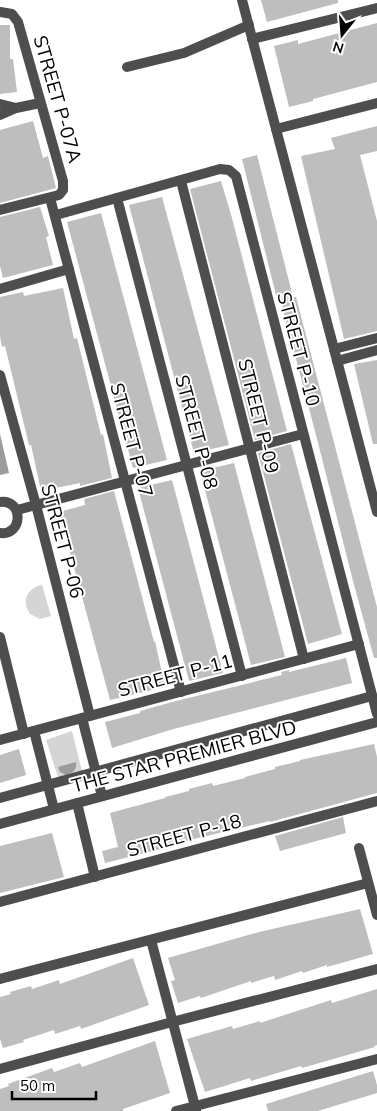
<svg xmlns="http://www.w3.org/2000/svg" width="377" height="1111" viewBox="0 0 377 1111" font-family="Mulish,sans-serif">
<style>
.green{fill:#d5d5d5}
.water{fill:#9c9c9c}
.building{fill:#bebebe}
.lines{fill:none;stroke-linecap:round;stroke-linejoin:round}
.minor{stroke:#4e4e4e;stroke-width:10}
.labels{text-anchor:middle;dominant-baseline:central;stroke-width:4;stroke-linejoin:round;paint-order:stroke}
.street-label{font-size:19px;fill:#000;stroke:#fff}
</style>
<rect width="100%" height="100%" fill="#fff"/>
<g class="green">
<path d="M42 585 51 616 40 619 30 614C21 601 27 588 42 585Z"/>
<polygon points="72,731 82,771 58,777 46,740"/>
</g>
<g class="water">
<polygon points="0,434 9,473 0,475"/>
<path d="M76 762C77 770 73 773 66 775L60 772 58 767Z"/>
</g>
<g class="building">
<polygon points="261,0 338,0 338,3 267,22"/>
<polygon points="377,23 377,82 313,99 313,101 289,107 274,46 298,40 298,44"/>
<polygon points="0,25 10,25 10,59 13,59 17,92 0,94"/>
<polygon points="33,121 43,158 48,156 56,188 0,203 0,130"/>
<polygon points="377,126 377,151 360,155 377,221 377,331 344,339 301,156 335,149 331,138"/>
<polygon points="257,155 293,297 296,297 377,607 377,658 374,658 353,581 317,439 280,298 277,299 242,159"/>
<polygon points="221,181 232,218 287,431 255,440 190,189"/>
<polygon points="162,197 229,445 194,453 129,205"/>
<polygon points="40,207 49,236 46,237 53,265 3,278 0,266 0,217"/>
<polygon points="101,213 167,460 133,468 67,222"/>
<polygon points="63,288 74,339 77,338 101,435 103,434 112,478 80,486 80,483 41,491 31,445 29,445 5,346 2,347 0,336 0,297 23,292 24,296"/>
<polygon points="377,360 377,444 373,444 354,364"/>
<polygon points="291,444 342,634 308,644 258,453"/>
<polygon points="234,463 285,657 251,665 200,471"/>
<polygon points="172,480 223,673 189,681 138,488"/>
<polygon points="114,491 154,642 155,641 165,687 110,700 59,512 85,505 84,499"/>
<polygon points="346,658 352,683 170,730 112,748 105,722 140,713 140,711 176,701 282,675 281,672 289,670 289,672"/>
<polygon points="374,744 377,757 377,793 270,822 270,821 173,844 173,846 105,863 102,851 118,847 110,813 165,798 165,797 189,791 189,789 212,783 213,786 245,778 245,777 275,769 275,767 300,761 300,760"/>
<polygon points="19,749 26,775 0,783 0,755"/>
<polygon points="343,817 346,833 280,851 275,836"/>
<polygon points="52,833 64,877 0,893 0,846"/>
<polygon points="360,909 373,954 327,967 327,965 303,973 302,971 275,980 274,976 251,983 251,981 201,998 200,996 178,1003 171,981 175,980 168,958 259,932"/>
<polygon points="133,958 149,1005 81,1029 80,1026 55,1034 54,1030 23,1040 24,1042 3,1048 0,1039 0,997 11,994 10,992 31,986 32,989 59,980 60,984"/>
<polygon points="377,989 377,1045 374,1046 375,1047 302,1068 301,1066 251,1081 250,1078 205,1092 187,1039 232,1026 233,1029 260,1021 260,1023 331,1000 332,1003"/>
<polygon points="155,1041 170,1093 123,1109 123,1111 0,1111 0,1089 9,1086 8,1084 52,1068 54,1072 80,1063 82,1067"/>
<polygon points="373,1071 377,1085 377,1093 318,1111 268,1111 266,1104"/>
</g>
<g class="lines">
<g class="minor">
<polyline points="242,0 377,512"/>
<polyline points="0,12 12,14 18,22 63,181 63,190 59,195 0,210"/>
<polyline points="252,39 377,8"/>
<polyline points="127,67 184,53 249,25"/>
<polyline points="0,104 16,108"/>
<polyline points="0,115 16,108 40,103"/>
<polyline points="276,129 377,103"/>
<polyline points="181,181 304,659"/>
<polyline points="50,198 181,692"/>
<polyline points="117,198 242,676"/>
<polyline points="56,215 220,169 229,170 236,176 377,714"/>
<polyline points="0,289 69,269"/>
<polyline points="334,349 377,338"/>
<polyline points="337,361 377,350"/>
<polyline points="0,375 36,505 90,716"/>
<path d="M0 502C24 499 23 536 0 533"/>
<polyline points="17,510 303,434"/>
<polyline points="0,637 24,734"/>
<polyline points="82,718 102,796"/>
<polyline points="34,731 54,809"/>
<polyline points="0,740 359,644"/>
<polyline points="0,798 372,696"/>
<polyline points="77,803 95,877"/>
<polyline points="0,824 377,722"/>
<polyline points="359,848 377,915"/>
<polyline points="0,902 377,801"/>
<polyline points="151,940 196,1110"/>
<polyline points="0,979 368,883"/>
<polyline points="0,1069 172,1022 377,969"/>
<polyline points="176,1111 377,1059"/>
</g>
</g>
<g class="labels">
<g class="street-label">
<text transform="translate(58 99) rotate(74)">STREET P-07A</text>
<text transform="translate(299 349) rotate(75)">STREET P-10</text>
<text transform="translate(259 416) rotate(76)">STREET P-09</text>
<text transform="translate(197 432) rotate(75)">STREET P-08</text>
<text transform="translate(132 440) rotate(75)">STREET P-07</text>
<text transform="translate(63 541) rotate(75)">STREET P-06</text>
<text transform="translate(175 675) rotate(-15)">STREET P-11</text>
<text transform="translate(184 756) rotate(-15)">THE STAR PREMIER BLVD</text>
<text transform="translate(184 835) rotate(-15)">STREET P-18</text>
</g>
</g>
<g transform="translate(342 35) rotate(197)" stroke="#ffffff" stroke-width="4" paint-order="stroke">
<path d="M0-4L9 19L0 12L-9 19Z" fill="#000000"/>
<text y="-8" font-size="14" font-weight="bold" text-anchor="middle" fill="#000000">N</text>
</g>
<path d="M12 1091v8h84v-8" fill="none" stroke="#000000" stroke-width="2.5"/>
<text x="20" y="1091" font-size="15" fill="#000000" stroke="#ffffff" stroke-width="4" paint-order="stroke">50 m</text>
</svg>
